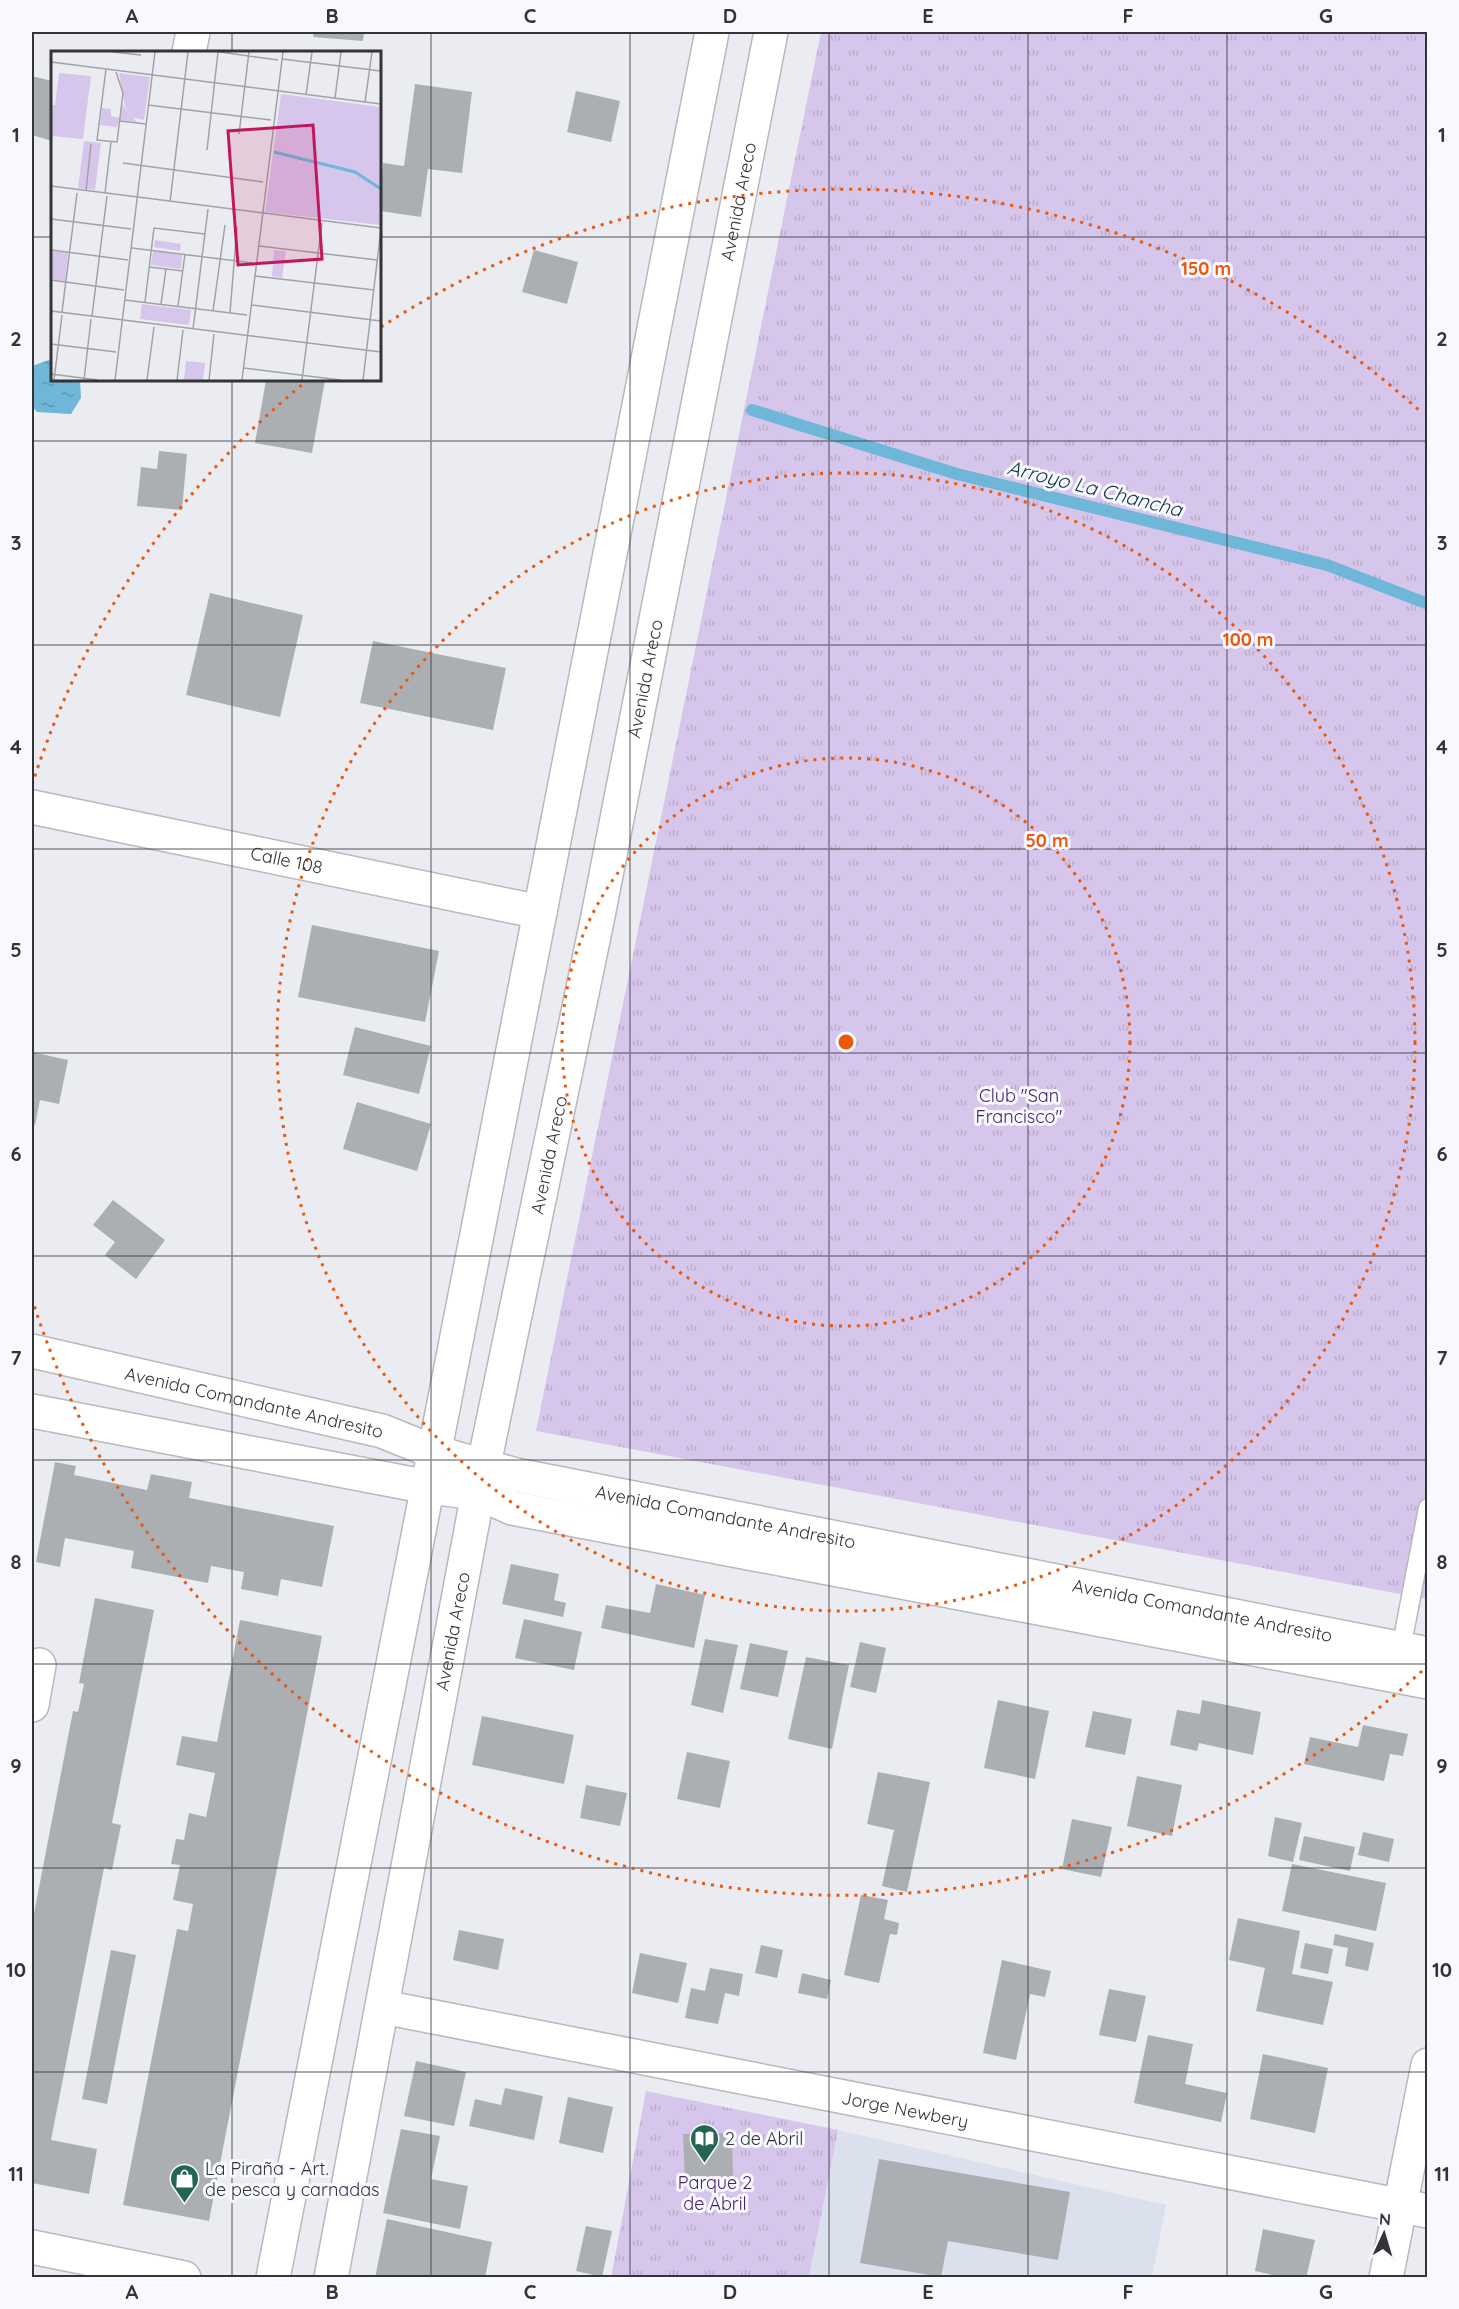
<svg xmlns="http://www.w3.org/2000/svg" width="1459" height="2309" viewBox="0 0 1459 2309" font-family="Quicksand,sans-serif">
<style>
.built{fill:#dae0ec}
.park{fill:url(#park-tufts)}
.water{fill:url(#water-ripples)}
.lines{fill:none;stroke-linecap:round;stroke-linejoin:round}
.stream{stroke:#6fb7d8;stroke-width:12}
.building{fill:#abafb4}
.service-casing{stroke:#b7b9be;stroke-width:21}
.minor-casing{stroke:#b7b9be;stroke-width:36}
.secondary-casing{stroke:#b7b9be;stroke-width:36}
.service{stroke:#fff;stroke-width:18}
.minor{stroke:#fff;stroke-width:33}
.secondary{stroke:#fff;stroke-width:33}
.grid{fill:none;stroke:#333436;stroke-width:1.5;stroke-opacity:0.55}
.ring{fill:none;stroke:#e8590c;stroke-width:3;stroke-dasharray:3 6}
.labels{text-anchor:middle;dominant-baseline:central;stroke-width:6;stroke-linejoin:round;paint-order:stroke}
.street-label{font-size:18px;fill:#333436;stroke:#f7f9ff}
.park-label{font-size:18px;fill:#472266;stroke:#f7f9ff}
.poi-label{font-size:18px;fill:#333436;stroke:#f7f9ff;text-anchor:start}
.water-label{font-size:20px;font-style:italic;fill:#133543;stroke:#f7f9ff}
.inset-river{fill:none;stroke:#6fb7d8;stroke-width:3}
.inset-road{fill:none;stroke:#a1a2a6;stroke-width:1.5}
.view{fill:#c2185b;fill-opacity:0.15;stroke:#c2185b;stroke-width:3}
.inset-edge{fill:none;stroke:#333436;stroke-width:3}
.centre{fill:#e8590c;stroke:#f7f9ff;stroke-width:3}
.ring-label{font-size:18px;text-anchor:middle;font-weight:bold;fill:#e8590c;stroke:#f7f9ff;stroke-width:6;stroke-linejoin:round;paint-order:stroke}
.neatline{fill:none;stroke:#333436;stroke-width:2}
.grid-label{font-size:20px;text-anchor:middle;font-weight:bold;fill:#333436}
</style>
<defs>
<pattern id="park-tufts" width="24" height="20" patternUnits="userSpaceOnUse" patternTransform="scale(1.5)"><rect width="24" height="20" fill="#d7c6eb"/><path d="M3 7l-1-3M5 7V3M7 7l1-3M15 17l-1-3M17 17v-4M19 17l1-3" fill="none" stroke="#b9abca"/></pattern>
<pattern id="water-ripples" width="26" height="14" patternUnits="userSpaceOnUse" patternTransform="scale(1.5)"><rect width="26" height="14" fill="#6fb7d8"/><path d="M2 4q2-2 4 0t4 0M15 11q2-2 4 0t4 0" fill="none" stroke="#5c96b0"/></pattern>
</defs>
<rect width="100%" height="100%" fill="#eaecf1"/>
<polygon class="built" points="838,2130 1166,2205 1152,2277 809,2278"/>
<g class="park">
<polygon points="821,32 1427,32 1427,1599 536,1431"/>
<polygon points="646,2091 838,2130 809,2277 611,2278"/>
</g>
<polygon class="water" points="52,359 52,380 80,380 81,398 71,414 37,412 32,406 32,366"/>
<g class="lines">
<polyline class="stream" points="752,410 957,474 1327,565 1428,604"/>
</g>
<g class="building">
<polygon points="314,32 364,32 363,41 313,37"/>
<polygon points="32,76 52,81 52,141 32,135"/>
<polygon points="415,84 472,92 462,173 428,169 421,217 380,211 383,163 404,166"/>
<polygon points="576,91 620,101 611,142 567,132"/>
<polygon points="534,250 578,262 567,304 522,292"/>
<polygon points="266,380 325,380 312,453 255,443"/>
<polygon points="159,451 187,454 182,510 137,506 141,467 157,469"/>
<polygon points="210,593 303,615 280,717 186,695"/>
<polygon points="373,641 506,668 493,730 360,703"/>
<polygon points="312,925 439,951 425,1022 298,997"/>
<polygon points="355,1027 431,1046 419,1094 343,1075"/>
<polygon points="32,1052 68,1060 59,1104 40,1100 35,1125 32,1124"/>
<polygon points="357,1102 431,1124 417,1171 343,1149"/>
<polygon points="113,1200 165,1240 136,1279 105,1255 115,1242 93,1225"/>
<polygon points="55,1462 76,1466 74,1475 147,1490 151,1474 192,1482 189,1498 334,1526 322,1587 281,1579 278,1596 241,1589 244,1572 211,1566 208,1583 131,1568 134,1551 65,1538 60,1567 36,1562"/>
<polygon points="511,1564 559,1574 554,1600 566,1603 563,1617 502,1604"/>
<polygon points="656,1584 705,1595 694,1648 601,1628 606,1605 650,1613"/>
<polygon points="95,1598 154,1610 112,1823 121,1825 112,1870 104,1868 51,2140 97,2149 89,2194 32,2183 32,1924 73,1711 78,1712 84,1684 79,1683"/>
<polygon points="524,1619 582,1632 574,1670 515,1658"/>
<polygon points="240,1620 322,1636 209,2221 123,2205 177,1929 188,1931 193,1904 173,1900 180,1865 171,1864 176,1839 184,1840 189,1813 206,1817 215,1773 176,1765 182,1736 217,1742"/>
<polygon points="705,1639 738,1645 723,1713 691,1705"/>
<polygon points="860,1642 886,1648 876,1693 850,1687"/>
<polygon points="750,1643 788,1651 778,1697 740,1689"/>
<polygon points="806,1657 849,1665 832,1749 788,1739"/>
<polygon points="998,1700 1049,1711 1035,1779 984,1768"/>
<polygon points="1202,1700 1261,1712 1253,1755 1199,1743 1197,1751 1170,1745 1177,1710 1200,1714"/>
<polygon points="1093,1711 1132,1719 1125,1755 1085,1747"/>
<polygon points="482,1716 574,1735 564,1784 472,1765"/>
<polygon points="1363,1725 1408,1734 1403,1756 1390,1754 1384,1781 1304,1764 1310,1737 1358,1747"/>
<polygon points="687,1752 730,1761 720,1808 677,1799"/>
<polygon points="878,1772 930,1782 907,1892 882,1886 894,1830 867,1824"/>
<polygon points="1137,1776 1182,1785 1172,1836 1127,1826"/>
<polygon points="586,1785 627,1793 620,1826 580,1818"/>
<polygon points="1275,1817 1302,1823 1293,1862 1268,1856"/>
<polygon points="1072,1819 1112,1827 1101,1877 1062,1869"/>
<polygon points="1363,1832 1394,1839 1389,1862 1358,1855"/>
<polygon points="1304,1836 1355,1847 1350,1871 1299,1860"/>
<polygon points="1292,1864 1386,1883 1376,1931 1282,1911"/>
<polygon points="861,1895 888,1900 884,1919 899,1923 897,1935 890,1934 879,1983 844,1975"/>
<polygon points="1238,1918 1300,1931 1292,1974 1333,1982 1323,2025 1256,2011 1265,1968 1229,1960"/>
<polygon points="459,1930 504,1939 498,1970 453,1960"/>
<polygon points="1335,1934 1374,1943 1368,1971 1345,1966 1348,1948 1333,1945"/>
<polygon points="1305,1943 1333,1949 1328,1974 1300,1968"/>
<polygon points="761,1945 783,1950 777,1978 755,1973"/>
<polygon points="111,1950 136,1955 107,2104 82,2099"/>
<polygon points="640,1953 687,1963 678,2003 632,1993"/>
<polygon points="1002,1960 1051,1971 1045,1997 1030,1994 1016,2060 983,2053"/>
<polygon points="710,1968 743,1974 739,1996 725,1993 718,2024 685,2018 691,1988 705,1991"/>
<polygon points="802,1973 831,1980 827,1999 798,1993"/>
<polygon points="1109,1989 1146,1996 1136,2042 1099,2035"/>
<polygon points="1148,2035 1193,2044 1185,2084 1227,2093 1221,2122 1134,2103"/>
<polygon points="1263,2054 1328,2068 1315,2133 1250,2119"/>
<polygon points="416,2061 466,2072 454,2126 404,2116"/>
<polygon points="505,2088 543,2096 534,2140 469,2126 475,2099 501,2105"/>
<polygon points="568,2097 613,2107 603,2153 559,2143"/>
<polygon points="401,2129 440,2136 431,2179 468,2186 460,2229 383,2213"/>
<polygon points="732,2133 733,2179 685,2180 683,2134"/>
<polygon points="879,2159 1070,2192 1058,2260 948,2241 941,2277 860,2263"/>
<polygon points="387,2219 492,2242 485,2278 375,2278"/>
<polygon points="586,2226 612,2231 602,2277 576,2271"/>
<polygon points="1263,2229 1315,2240 1306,2278 1286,2278 1255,2271"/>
</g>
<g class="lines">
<defs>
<polyline id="service" points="1401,1649 1428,1508"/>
<g id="minor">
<polyline points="189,52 193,32"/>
<path id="s1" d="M32 807 540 912"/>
<polyline points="32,1705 39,1665"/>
<path id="s2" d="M383 2007 1428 2211"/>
<polyline points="32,2247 184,2278"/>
<polyline points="1386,2278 1428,2065"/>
</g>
<g id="secondary">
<path id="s3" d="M32 1351 382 1431 434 1452 516 1475 1428 1654"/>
<polyline points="32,1411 428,1487 478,1493 512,1508 1428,1682"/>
<polyline points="273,2278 712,32"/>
<path id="s4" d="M331 2278 478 1493 597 921 771 32"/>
</g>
</defs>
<use href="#service" class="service-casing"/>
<use href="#minor" class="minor-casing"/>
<use href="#secondary" class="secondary-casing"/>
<use href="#service" class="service"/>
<use href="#minor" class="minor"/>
<use href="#secondary" class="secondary"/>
</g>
<path class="grid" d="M232 32V52M431 32V2278M630 32V2278M829 32V2278M1028 32V2278M1227 32V2278M32 237H52M380 237H1428M232 380V2278M32 441H1428M32 645H1428M32 849H1428M32 1053H1428M32 1256H1428M32 1460H1428M32 1664H1428M32 1868H1428M32 2072H1428"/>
<g class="ring">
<circle cx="846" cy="1042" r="284"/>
<circle cx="846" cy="1042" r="569"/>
<path d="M1422 1671A853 853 0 0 1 32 1299M32 785A853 853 0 0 1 303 384M381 327A853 853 0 0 1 1422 413"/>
</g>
<defs>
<symbol id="library-pin" viewBox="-11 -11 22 30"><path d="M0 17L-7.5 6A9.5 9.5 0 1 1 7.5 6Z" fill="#256552" stroke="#f7f9ff"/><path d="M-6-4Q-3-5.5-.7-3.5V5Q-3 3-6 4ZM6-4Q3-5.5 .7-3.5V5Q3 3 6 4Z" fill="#fff"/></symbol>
<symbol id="shop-pin" viewBox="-11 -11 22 30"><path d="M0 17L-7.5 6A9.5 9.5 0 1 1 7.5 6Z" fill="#256552" stroke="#f7f9ff"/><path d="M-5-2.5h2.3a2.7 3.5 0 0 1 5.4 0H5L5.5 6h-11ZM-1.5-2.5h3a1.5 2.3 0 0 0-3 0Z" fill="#fff"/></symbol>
</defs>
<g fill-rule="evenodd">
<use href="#library-pin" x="688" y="2122" width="33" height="45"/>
<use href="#shop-pin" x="168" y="2162" width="33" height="45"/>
</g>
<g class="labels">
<g class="street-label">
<text stroke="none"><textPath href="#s4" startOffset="2116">Avenida Areco</textPath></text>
<text stroke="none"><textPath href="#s4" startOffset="1630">Avenida Areco</textPath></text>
<text stroke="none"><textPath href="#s1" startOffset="260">Calle 108</textPath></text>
<text stroke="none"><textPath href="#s4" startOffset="1144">Avenida Areco</textPath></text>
<text stroke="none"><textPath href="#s3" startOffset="228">Avenida Comandante Andresito</textPath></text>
<text stroke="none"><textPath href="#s3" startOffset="714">Avenida Comandante Andresito</textPath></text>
<text stroke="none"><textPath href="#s3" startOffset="1200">Avenida Comandante Andresito</textPath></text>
<text stroke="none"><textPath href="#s4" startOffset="658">Avenida Areco</textPath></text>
<text stroke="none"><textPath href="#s2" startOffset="532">Jorge Newbery</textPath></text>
</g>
<g class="park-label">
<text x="1019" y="1095">Club "San<tspan x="1019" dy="21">Francisco"</tspan></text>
<text x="715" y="2182">Parque 2<tspan x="715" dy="21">de Abril</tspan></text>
</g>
<g class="poi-label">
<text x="725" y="2138">2 de Abril</text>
<text x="205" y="2168">La Piraña - Art.<tspan x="205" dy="21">de pesca y carnadas</tspan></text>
</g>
<g class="water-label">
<text transform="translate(1095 488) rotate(14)">Arroyo La Chancha</text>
</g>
</g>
<g transform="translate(51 51)">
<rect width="330" height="330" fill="#eaecf1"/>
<path d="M8 22 40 25 32 88 1 85 0 54H4ZM68 22 99 26 93 69 81 66 74 55ZM33 90 50 92 44 139 27 137Z" fill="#d7c6eb"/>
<path d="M70 25 97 27 91 66 75 53ZM230 43 330 56 329 174 214 161ZM71 53 86 71 68 69 66 76 49 74 51 57 60 58V65L69 67ZM104 189 130 193 129 200 103 196ZM223 199 235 200 231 227 221 225ZM0 200 17 202 14 230 0 228ZM102 200 131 204 130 218 100 214ZM91 253 140 259 138 274 89 268ZM135 310 154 312 152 329H133Z" fill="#d7c6eb"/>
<path class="inset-river" d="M223 101 304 121 330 138"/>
<path class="inset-road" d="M62 1 90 4M169 1 227 9M231 8 330 20M0 11 330 53M55 18 46 89 66 91 72 42 65 21M255 44 261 1M284 47 290 1M314 51 321 1M97 54 220 69M69 70 95 73M188 83 198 1M156 99 167 1M72 112 212 131M0 135 330 177M35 140 40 93M54 142 60 91M119 151 137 1M0 168 80 178M208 195 326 209M81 197 202 212M0 199 77 209M98 216 132 220M204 225 323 239M0 229 73 239M74 249 196 264M94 251 103 177 154 183M110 253 115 218M200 254 330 270M127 255 134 203M0 260 330 301M162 260 174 174M11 261 26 142M179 262 186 176M41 265 56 145M142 278 157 158M0 293 65 301M193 317 289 329M0 323 47 329M3 329 11 264M33 329 40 268M64 329 104 1M96 329 103 276M126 329 132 279M158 329 163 283M191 329 232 1M251 329 271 172M312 329 330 178"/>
<path class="view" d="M262 74 271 208 187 214 177 80Z"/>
<rect width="330" height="330" class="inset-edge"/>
</g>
<circle cx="846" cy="1042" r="9" class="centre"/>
<g class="ring-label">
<text x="1206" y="275">150 m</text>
<text x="1248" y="646">100 m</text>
<text x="1047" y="847">50 m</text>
</g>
<rect width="1459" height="2309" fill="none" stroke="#f7f9ff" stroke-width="66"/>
<g transform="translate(1384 2234) rotate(4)" stroke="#f7f9ff" stroke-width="4.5" paint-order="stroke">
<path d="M0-4.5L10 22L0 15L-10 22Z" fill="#333436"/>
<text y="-9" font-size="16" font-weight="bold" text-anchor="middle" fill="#333436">N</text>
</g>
<rect x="33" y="33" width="1393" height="2243" class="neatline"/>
<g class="grid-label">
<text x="132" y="23">A</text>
<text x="332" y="23">B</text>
<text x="530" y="23">C</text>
<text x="730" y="23">D</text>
<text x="928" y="23">E</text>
<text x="1128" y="23">F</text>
<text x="1326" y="23">G</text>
<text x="16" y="142">1</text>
<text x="1442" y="142">1</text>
<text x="16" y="346">2</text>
<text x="1442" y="346">2</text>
<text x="16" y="550">3</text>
<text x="1442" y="550">3</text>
<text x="16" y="754">4</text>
<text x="1442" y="754">4</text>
<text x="16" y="957">5</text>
<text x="1442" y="957">5</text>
<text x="16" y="1161">6</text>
<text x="1442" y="1161">6</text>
<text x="16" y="1365">7</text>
<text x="1442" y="1365">7</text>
<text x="16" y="1569">8</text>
<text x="1442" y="1569">8</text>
<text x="16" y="1773">9</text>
<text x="1442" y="1773">9</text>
<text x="16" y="1977">10</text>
<text x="1442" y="1977">10</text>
<text x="16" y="2181">11</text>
<text x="1442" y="2181">11</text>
<text x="132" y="2299">A</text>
<text x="332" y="2299">B</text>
<text x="530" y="2299">C</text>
<text x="730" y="2299">D</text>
<text x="928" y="2299">E</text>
<text x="1128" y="2299">F</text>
<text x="1326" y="2299">G</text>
</g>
</svg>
